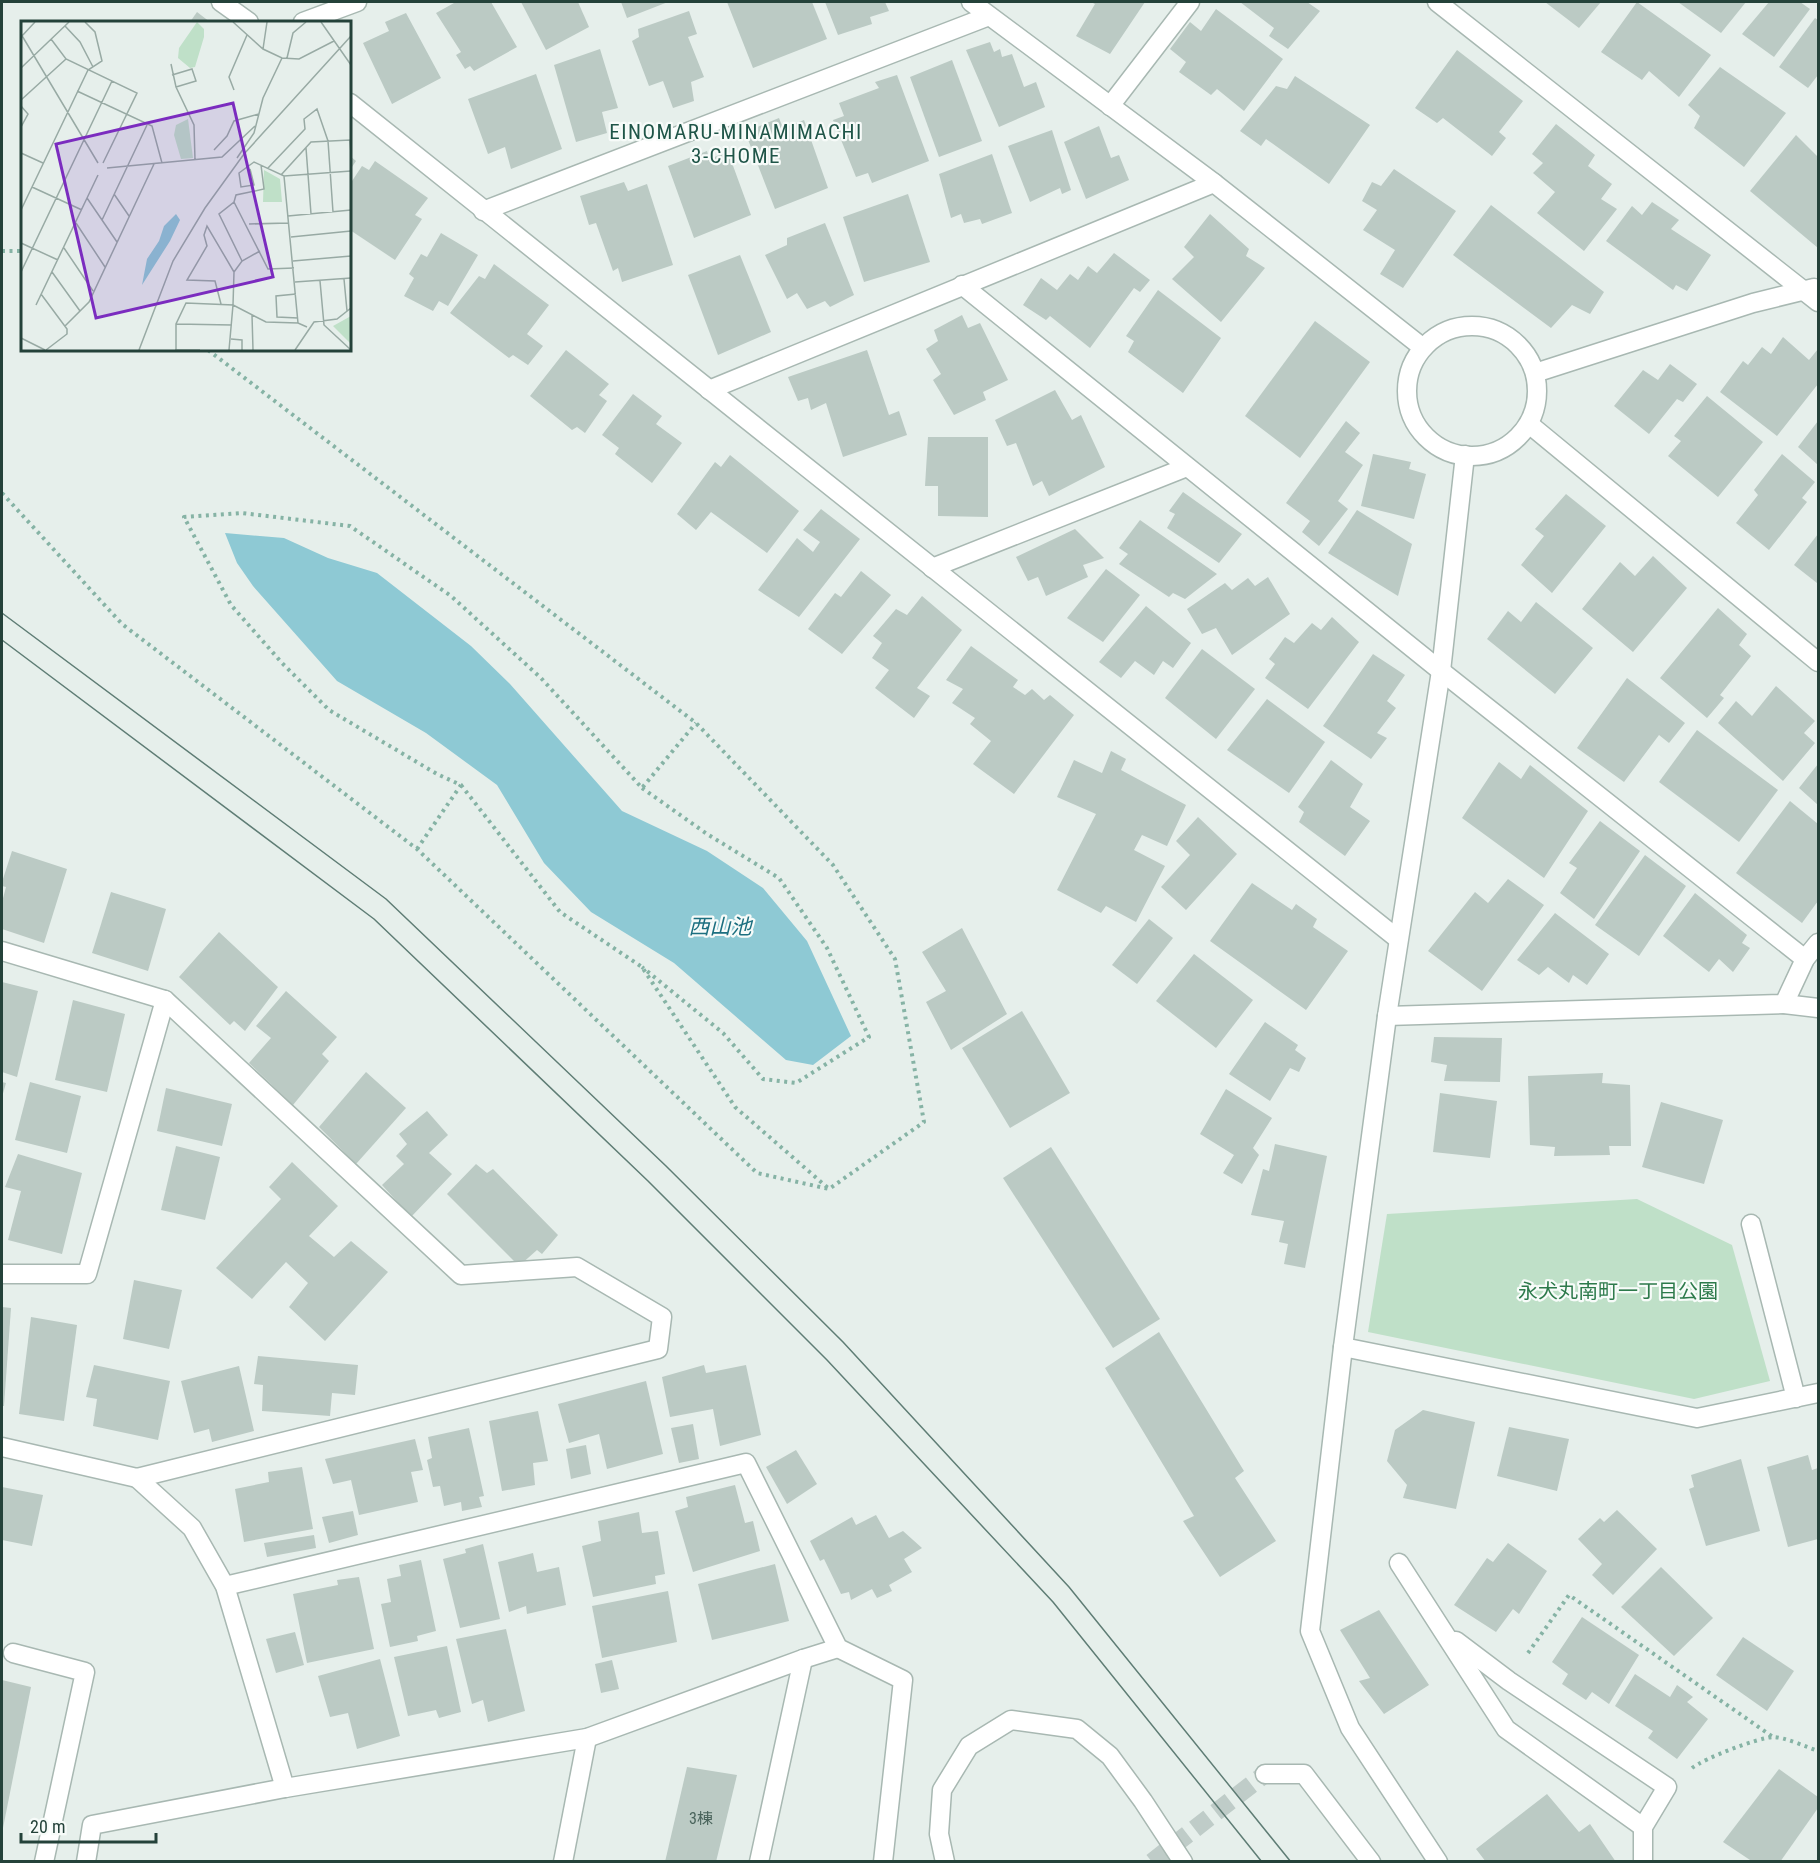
<svg xmlns="http://www.w3.org/2000/svg" width="1820" height="1863" font-family="'Roboto Condensed','Noto Sans JP',sans-serif">
<rect width="100%" height="100%" fill="#e6efeb"/>
<path fill="#bfe0c8" d="M1637,1199L1732,1245L1770,1381L1694,1399L1368,1332L1387,1214Z"/>
<path fill="#8ec9d4" d="M225,533L284,538L328,558L377,573L471,646L510,684L622,811L707,851L763,888L807,941L851,1036L813,1065L786,1060L674,963L591,912L544,863L497,785L426,733L337,681L253,586L237,563Z"/>
<g fill="#bbcac4">
<path d="M453,2H491L517,47L474,71L470,66L465,69L456,55L461,52L436,13L454,3Z"/>
<path d="M521,2H578L589,27L546,50Z"/>
<path d="M621,2H668L627,18Z"/>
<path d="M727,2H812L827,39L753,68Z"/>
<path d="M825,2H885L889,11L870,17L872,24L838,35Z"/>
<path d="M1091,2H1145L1110,54L1076,36L1095,4Z"/>
<path d="M1240,2H1307L1320,11L1288,49L1269,36L1274,28Z"/>
<path d="M1545,2H1601L1579,28Z"/>
<path d="M1637,2L1711,55L1679,97L1649,71L1642,80L1601,52Z"/>
<path d="M1678,2H1746L1721,33Z"/>
<path d="M1769,2H1800L1810,9L1774,57L1742,34Z"/>
<path d="M1216,9L1283,59L1244,111L1217,89L1211,95L1179,72L1186,62L1170,49L1190,22L1201,31Z"/>
<path d="M689,11L697,34L688,37L704,77L691,82L694,101L673,108L663,81L649,86L632,41L639,37L638,29Z"/>
<path d="M197,12L210,22H190Z"/>
<path d="M406,13L441,78L392,104L363,43L389,31L385,22Z"/>
<path d="M1815,18L1818,20V75L1808,88L1779,67Z"/>
<path d="M990,42L994,52L1000,49L1002,57L1012,54L1024,87L1036,82L1045,107L999,127L966,50Z"/>
<path d="M600,49L618,108L602,112L607,133L576,142L554,65Z"/>
<path d="M1457,50L1523,101L1499,132L1506,138L1492,156L1443,118L1437,123L1415,108Z"/>
<path d="M952,60L982,141L939,157L910,77Z"/>
<path d="M1720,67L1786,113L1744,167L1694,128L1700,116L1688,105Z"/>
<path d="M536,74L562,149L511,169L505,147L488,154L468,99Z"/>
<path d="M897,75L929,161L872,183L868,173L856,177L833,120L844,116L839,103L879,88L875,82Z"/>
<path d="M1295,76L1370,125L1329,184L1266,139L1261,146L1240,131L1276,86L1287,89Z"/>
<path d="M779,118L783,128L804,120L828,188L775,209L745,132Z"/>
<path d="M1556,124L1595,155L1588,166L1612,184L1601,199L1617,209L1584,251L1537,213L1555,192L1533,173L1543,163L1532,154Z"/>
<path d="M1099,126L1111,158L1119,155L1129,180L1086,199L1064,142Z"/>
<path d="M1052,130L1071,190L1062,194L1060,188L1030,202L1008,146Z"/>
<path d="M1796,135L1818,157V248L1750,191Z"/>
<path d="M707,151L709,159L728,152L751,215L694,238L668,166Z"/>
<path d="M992,154L1012,213L982,224L980,219L964,223L961,214L951,218L939,174Z"/>
<path d="M350,156L356,161L350,170Z"/>
<path d="M375,161L428,198L415,215L422,219L395,260L350,230V184L362,166L369,170Z"/>
<path d="M1394,169L1456,211L1403,288L1380,274L1395,250L1363,230L1377,210L1362,201L1372,182L1381,186Z"/>
<path d="M624,182L628,191L647,184L673,265L622,282L618,268L613,271L596,223L589,225L580,196Z"/>
<path d="M908,194L930,262L864,282L843,217Z"/>
<path d="M1652,202L1679,220L1671,229L1711,255L1687,291L1676,285L1673,290L1606,241L1632,206L1642,215Z"/>
<path d="M1491,205L1604,292L1590,314L1572,305L1551,328L1453,255Z"/>
<path d="M1210,214L1249,249L1246,256L1265,268L1221,322L1172,279L1194,257L1184,247Z"/>
<path d="M825,223L854,295L830,307L825,301L807,309L797,293L787,299L765,255L787,245V238Z"/>
<path d="M441,233L478,255L448,306L439,301L433,311L404,296L414,278L409,274L421,254L427,257Z"/>
<path d="M1114,253L1150,280L1140,292L1134,288L1090,348L1050,316L1046,320L1023,305L1041,278L1057,290L1070,274L1078,280L1088,266L1097,273Z"/>
<path d="M740,255L771,332L718,355L688,275Z"/>
<path d="M494,264L549,305L527,334L543,346L528,365L513,355L509,358L450,313L479,276L485,279Z"/>
<path d="M1158,290L1221,338L1183,393L1128,352L1134,341L1126,336Z"/>
<path d="M962,315L968,328L980,323L1008,380L983,392L986,400L954,415L933,380L941,374L926,349L938,341L934,330Z"/>
<path d="M1315,321L1370,362L1300,458L1245,416Z"/>
<path d="M1783,337L1809,360L1818,349V384L1777,436L1720,392L1743,361L1748,365L1762,347L1771,354Z"/>
<path d="M566,350L609,384L599,395L607,401L585,433L577,427L572,430L530,396Z"/>
<path d="M867,350L889,415L899,411L907,435L843,457L826,403L811,410L808,398L798,401L788,377Z"/>
<path d="M1670,364L1697,384L1683,402L1677,399L1649,434L1614,406L1643,370L1658,380Z"/>
<path d="M1055,390L1072,420L1081,415L1105,467L1049,496L1042,481L1033,486L1016,443L1007,446L995,420Z"/>
<path d="M633,394L662,416L656,424L682,443L652,483L615,454L619,448L602,435Z"/>
<path d="M1707,396L1763,442L1718,497L1668,456L1681,441L1674,436Z"/>
<path d="M1346,421L1360,433L1345,452L1363,465L1338,501L1348,509L1319,546L1302,532L1310,521L1286,503Z"/>
<path d="M1818,421V465L1798,447Z"/>
<path d="M928,437H988V517L938,516V486H925Z"/>
<path d="M1373,454L1411,462L1409,469L1426,474L1414,519L1361,506Z"/>
<path d="M1782,454L1815,482L1802,498L1807,502L1769,550L1736,523L1758,495L1754,490Z"/>
<path d="M730,455L799,511L767,553L711,512L696,530L677,514L715,462L721,467Z"/>
<path d="M1183,492L1242,534L1219,563L1167,528L1175,514L1169,511Z"/>
<path d="M1566,494L1606,526L1552,593L1521,565L1544,536L1535,529Z"/>
<path d="M821,509L860,539L799,617L758,590L797,538L813,552L820,542L803,530Z"/>
<path d="M1357,510L1412,544L1398,596L1328,553Z"/>
<path d="M1140,520L1217,574L1185,599L1173,593L1169,597L1119,564L1128,554L1119,548Z"/>
<path d="M1075,529L1104,558L1083,565L1088,577L1046,596L1038,577L1028,581L1016,557Z"/>
<path d="M1818,534V581L1817,583L1794,565Z"/>
<path d="M1653,556L1687,588L1633,652L1582,609L1620,562L1635,576Z"/>
<path d="M1106,569L1140,595L1103,642L1067,618Z"/>
<path d="M861,571L891,595L842,654L808,629L835,593L841,597Z"/>
<path d="M1268,577L1290,614L1232,655L1216,628L1202,634L1187,609L1225,583L1232,590L1248,578L1255,586Z"/>
<path d="M922,596L962,630L917,688L930,696L914,718L875,688L889,670L872,658L882,643L873,636L896,609L907,615Z"/>
<path d="M1536,602L1593,648L1555,694L1487,639L1508,611L1521,622Z"/>
<path d="M1146,606L1191,643L1173,668L1163,661L1154,675L1135,661L1121,678L1099,662Z"/>
<path d="M1718,608L1747,634L1739,645L1751,656L1720,695L1724,698L1707,718L1660,678Z"/>
<path d="M1332,617L1359,642L1308,709L1265,678L1275,664L1269,659L1285,637L1294,643L1312,623L1321,630Z"/>
<path d="M971,646L1018,680L1013,687L1025,695L1032,689L1044,700L1050,695L1074,715L1014,794L973,764L991,741L970,724L975,718L952,703L963,689L946,680Z"/>
<path d="M1202,649L1255,689L1216,739L1165,698Z"/>
<path d="M1373,654L1405,675L1387,701L1396,708L1377,733L1387,738L1371,759L1323,726Z"/>
<path d="M1627,678L1685,723L1669,743L1659,735L1624,782L1577,748Z"/>
<path d="M1776,686L1815,721L1804,733L1815,743L1783,781L1718,723L1736,701L1752,716Z"/>
<path d="M1267,699L1325,742L1289,793L1227,750Z"/>
<path d="M1697,730L1778,790L1739,842L1659,782Z"/>
<path d="M1111,751L1126,759L1121,770L1186,805L1167,846L1142,835L1134,850L1165,866L1136,922L1106,906L1101,913L1057,890L1096,814L1057,797L1074,760L1102,773Z"/>
<path d="M1331,760L1363,784L1350,807L1370,821L1345,856L1299,822L1304,812L1298,807Z"/>
<path d="M1499,762L1521,779L1530,765L1588,811L1544,878L1462,818Z"/>
<path d="M1818,764V805L1799,788Z"/>
<path d="M1790,801L1818,824V901L1802,923L1736,873Z"/>
<path d="M1198,817L1237,854L1186,910L1161,887L1190,855L1176,841Z"/>
<path d="M1600,821L1640,851L1594,919L1560,893L1577,868L1569,863Z"/>
<path d="M12,851L67,869L44,943L2,929V902L6,887L2,886V882Z"/>
<path d="M1645,855L1686,886L1639,956L1595,925Z"/>
<path d="M1508,879L1544,905L1482,991L1428,951L1475,892L1488,903Z"/>
<path d="M1252,883L1292,910L1296,904L1317,919L1313,927L1348,951L1306,1010L1210,941Z"/>
<path d="M111,892L166,909L148,971L92,953Z"/>
<path d="M1695,893L1747,935L1742,943L1750,948L1733,972L1719,959L1709,972L1663,936Z"/>
<path d="M1555,913L1609,954L1587,985L1573,975L1569,983L1548,967L1539,975L1517,960Z"/>
<path d="M1149,919L1173,938L1137,984L1112,965Z"/>
<path d="M962,928L1007,1014L951,1050L926,1002L946,991L922,952Z"/>
<path d="M219,932L278,987L245,1031L234,1021L230,1025L179,977Z"/>
<path d="M1194,954L1253,1000L1216,1048L1156,1001Z"/>
<path d="M2,982L38,991L17,1077L2,1072Z"/>
<path d="M286,991L337,1037L322,1054L329,1061L293,1105L249,1063L271,1038L256,1026Z"/>
<path d="M73,1000L125,1014L107,1092L55,1080Z"/>
<path d="M1022,1011L1070,1093L1010,1128L962,1048Z"/>
<path d="M1265,1022L1298,1045L1295,1050L1306,1058L1299,1072L1290,1068L1270,1101L1229,1074Z"/>
<path d="M1434,1037L1502,1038L1500,1082L1444,1081L1447,1065L1431,1062Z"/>
<path d="M366,1072L406,1108L356,1164L319,1127Z"/>
<path d="M1603,1073L1602,1083L1630,1085L1631,1146H1609L1610,1155L1554,1156L1555,1147L1530,1145L1528,1076Z"/>
<path d="M2,1082L6,1083L2,1097Z"/>
<path d="M30,1082L81,1096L67,1153L15,1140Z"/>
<path d="M166,1088L232,1104L222,1146L157,1131Z"/>
<path d="M1226,1089L1272,1118L1253,1148L1259,1155L1242,1184L1223,1173L1234,1155L1200,1134Z"/>
<path d="M1440,1093L1497,1101L1490,1158L1433,1152Z"/>
<path d="M1661,1102L1723,1120L1704,1184L1642,1167Z"/>
<path d="M427,1111L448,1135L429,1153L452,1174L411,1217L382,1185L404,1164L396,1156L407,1144L399,1134Z"/>
<path d="M1275,1144L1327,1156L1305,1268L1284,1264L1288,1244L1279,1242L1284,1221L1251,1215L1263,1169L1269,1171Z"/>
<path d="M176,1146L220,1157L205,1220L161,1210Z"/>
<path d="M1051,1147L1160,1319L1113,1348L1003,1178Z"/>
<path d="M18,1154L82,1173L62,1254L8,1240L21,1191L5,1187Z"/>
<path d="M292,1162L338,1206L309,1236L334,1257L351,1241L388,1272L325,1341L289,1307L308,1283L286,1262L252,1299L216,1268L281,1199L269,1187Z"/>
<path d="M476,1164L487,1173L493,1169L558,1235L542,1254L537,1250L519,1266L447,1194Z"/>
<path d="M134,1280L182,1290L169,1349L123,1339Z"/>
<path d="M2,1307L11,1308L4,1406H2Z"/>
<path d="M31,1317L77,1325L64,1421L19,1414Z"/>
<path d="M1159,1332L1244,1471L1235,1478L1276,1541L1220,1577L1183,1521L1194,1516L1105,1368Z"/>
<path d="M258,1356L358,1365L355,1395L332,1393L330,1416L262,1411L263,1385L254,1384Z"/>
<path d="M94,1365L170,1381L158,1440L93,1426L97,1399L86,1397Z"/>
<path d="M704,1365L706,1373L746,1365L761,1435L720,1446L713,1409L670,1417L662,1377Z"/>
<path d="M239,1366L254,1431L212,1442L209,1429L194,1433L181,1381Z"/>
<path d="M646,1381L663,1454L607,1469L599,1434L569,1443L558,1404Z"/>
<path d="M1423,1410L1475,1422L1456,1509L1403,1498L1407,1485L1387,1461L1395,1430Z"/>
<path d="M538,1411L548,1461L533,1463L535,1485L502,1491L489,1421Z"/>
<path d="M693,1424L699,1459L679,1463L671,1428Z"/>
<path d="M1509,1427L1569,1439L1557,1491L1497,1476Z"/>
<path d="M469,1428L484,1496L479,1497L482,1507L462,1511L461,1502L444,1506L440,1486L433,1487L427,1460L432,1458L428,1437Z"/>
<path d="M415,1439L423,1470L411,1472L418,1502L359,1515L351,1480L333,1484L325,1459Z"/>
<path d="M586,1445L591,1474L571,1479L566,1449Z"/>
<path d="M796,1450L817,1484L787,1504L766,1467Z"/>
<path d="M1808,1455L1812,1470L1818,1468V1539L1788,1547L1767,1467Z"/>
<path d="M1741,1459L1760,1531L1706,1546L1689,1489L1694,1487L1691,1475Z"/>
<path d="M302,1467L313,1529L244,1542L235,1489L269,1482L268,1472Z"/>
<path d="M735,1485L745,1523L753,1521L760,1551L693,1572L675,1511L688,1507L686,1497Z"/>
<path d="M2,1487L43,1495L32,1546L2,1540Z"/>
<path d="M1617,1510L1657,1549L1613,1595L1592,1575L1602,1564L1578,1539L1600,1518L1604,1522Z"/>
<path d="M353,1511L358,1535L329,1543L322,1517Z"/>
<path d="M639,1512L642,1533L658,1531L665,1574L655,1576L656,1584L593,1597L582,1546L601,1541L598,1521Z"/>
<path d="M876,1515L889,1538L903,1531L922,1548L904,1559L912,1572L889,1585L892,1591L877,1598L872,1589L851,1600L849,1592L841,1594L824,1559L820,1561L810,1541L852,1517L856,1525Z"/>
<path d="M314,1535L316,1548L267,1557L264,1543Z"/>
<path d="M1508,1543L1547,1571L1519,1614L1513,1609L1496,1632L1454,1605L1487,1558L1493,1562Z"/>
<path d="M483,1544L500,1619L460,1628L443,1559L466,1553L465,1549Z"/>
<path d="M533,1553L537,1572L559,1567L566,1605L527,1614L526,1606L509,1612L498,1562Z"/>
<path d="M421,1560L436,1631L417,1636L418,1641L390,1647L381,1604L391,1602L387,1579L401,1576L399,1565Z"/>
<path d="M775,1564L789,1621L712,1640L698,1584Z"/>
<path d="M1661,1567L1713,1618L1674,1656L1621,1607Z"/>
<path d="M359,1577L374,1649L307,1663L293,1594L338,1585L337,1580Z"/>
<path d="M668,1591L677,1642L602,1658L592,1606Z"/>
<path d="M1379,1610L1429,1685L1384,1714L1359,1681L1370,1678L1340,1630Z"/>
<path d="M1582,1617L1639,1655L1609,1704L1592,1692L1586,1700L1562,1684L1568,1674L1552,1662Z"/>
<path d="M506,1629L525,1711L488,1722L483,1700L472,1704L456,1639Z"/>
<path d="M295,1632L304,1665L276,1673L266,1639Z"/>
<path d="M1743,1637L1794,1671L1767,1711L1716,1675Z"/>
<path d="M447,1646L461,1712L439,1718L436,1710L408,1716L394,1657Z"/>
<path d="M380,1659L400,1736L357,1749L348,1713L330,1717L318,1676Z"/>
<path d="M612,1660L619,1689L601,1693L595,1664Z"/>
<path d="M1635,1674L1670,1697L1677,1685L1693,1697L1687,1702L1708,1719L1677,1759L1648,1738L1653,1731L1615,1706Z"/>
<path d="M2,1680L31,1687L3,1828L2,1827Z"/>
<path d="M687,1767L737,1775L716,1862H665Z"/>
<path d="M1779,1769L1818,1797V1808L1780,1862H1753L1723,1842Z"/>
<path d="M1547,1794L1579,1832L1590,1824L1616,1862H1486L1476,1849Z"/>
</g>
<g fill="none" stroke-linecap="round" stroke-linejoin="round">
<path stroke="#bfccc8" stroke-width="18" stroke-dasharray="18 9" stroke-linecap="butt" d="M1152,1862L1265,1774"/>
<g stroke="#a8b8b2" stroke-width="21">
<g id="minor">
<path d="M221,2L249,22"/>
<path d="M971,2L1214,183L1422,347"/>
<path d="M1437,2L1818,302"/>
<path d="M303,22L357,2"/>
<path d="M350,103L1398,939"/>
<path d="M1110,106L1190,2"/>
<path d="M483,211L989,16"/>
<path d="M962,285L1441,671L1805,959"/>
<circle cx="1472" cy="391" r="65"/>
<path d="M1535,373L1753,303L1814,288"/>
<path d="M709,390L1214,183"/>
<path d="M1529,424L1818,662"/>
<path d="M932,568L1187,467"/>
<path d="M2,951L165,1000L461,1275L577,1267L662,1317L658,1349L137,1478L2,1447"/>
<path d="M1784,1004L1818,1008"/>
<path d="M1387,1016L1784,1004L1805,959L1818,943"/>
<path d="M1751,1224L1796,1398"/>
<path d="M2,1274H87L165,1000"/>
<path d="M1343,1347L1697,1418L1818,1393"/>
<path d="M137,1478L192,1528L225,1586L285,1788"/>
<path d="M1399,1563L1506,1729L1643,1827"/>
<path d="M225,1586L746,1463L838,1648L903,1680L883,1862"/>
<path d="M1456,1641L1509,1681L1667,1787L1643,1827V1862"/>
<path d="M13,1653L85,1672L44,1862"/>
<path d="M1265,1774H1304L1371,1862"/>
<path d="M86,1862L92,1825L285,1788L587,1738L803,1659L838,1648"/>
<path d="M563,1862L587,1738"/>
<path d="M759,1862L803,1659"/>
<path d="M945,1862L939,1834L942,1790L969,1746L1011,1720L1077,1729L1110,1756L1143,1801L1183,1862"/>
<path d="M1438,1862L1350,1728L1310,1631L1343,1347L1387,1016L1441,671L1465,455"/>
</g>
</g>
<g stroke="#86b3a5" stroke-width="4" stroke-dasharray="3 4.5" stroke-linecap="butt">
<path d="M2,251H22"/>
<path d="M2,493L122,624L417,849L757,1173L829,1189L924,1122L895,959L833,865L696,723L208,350"/>
<path d="M461,785L560,912L642,967L735,1107L828,1188"/>
<path d="M642,788L707,834L779,878L827,948L869,1037L796,1083L763,1079L723,1033L642,967"/>
<path d="M417,849L461,785L437,774L329,710L282,663L231,605L184,517L242,513L350,526L451,596L541,678L642,788L696,723"/>
<path d="M1528,1653L1569,1595L1773,1737"/>
<path d="M1692,1768C1705,1758 1757,1738 1773,1737C1784,1737 1807,1747 1818,1751"/>
</g>
<use href="#minor" stroke="#fff" stroke-width="18"/>
<g stroke="#5f7d75" stroke-width="1.5">
<path d="M2,613L386,899L666,1166L843,1342L1069,1587L1291,1862"/>
<path d="M2,640L374,919L648,1181L827,1360L1053,1602L1262,1862"/>
</g>
</g>
<g text-anchor="middle" stroke-width="4.5" stroke-linejoin="round" paint-order="stroke">
<g font-size="16" fill="#4a645c">
<text x="701" y="1824">3棟</text>
</g>
<g font-size="20" fill="#2d7a4b" stroke="#f7fbf9">
<text x="1618" y="1298">永犬丸南町一丁目公園</text>
</g>
<g font-size="21" letter-spacing="1.5" fill="#1f5548" stroke="#f7fbf9">
<text x="736" y="139">EINOMARU-MINAMIMACHI<tspan x="736" dy="24">3-CHOME</tspan></text>
</g>
<g font-size="21" font-style="italic" fill="#1c6f80" stroke="#f7fbf9">
<text x="720" y="934">西山池</text>
</g>
</g>
<g transform="translate(21 21)">
<rect width="330" height="330" fill="#e6efeb"/>
<path d="M176,1L183,8V16L174,46L169,47L157,37L158,27ZM167,98L172,137L160,138L153,114L155,104ZM243,149L259,158L261,181H242ZM330,295V323L312,305Z" fill="#bfe0c8"/>
<path d="M155,193L159,199L149,220L121,264L126,238L138,220L143,205Z" fill="#8ec9d4"/>
<path fill="none" stroke="#98aaa4" stroke-width="1.5" d="M212,1L242,28L261,37L278,38L313,20M300,1L330,44M44,5L59,21L72,46M0,13L77,142M0,16L14,1M30,18L45,38L116,72L82,142M242,28L246,1M266,37L272,12L285,1M150,43L155,66L173,104L174,139M0,47L48,1M151,54L171,48L175,60L155,66M213,69L208,56L226,14M56,70L131,105L141,142M0,79L45,38M0,85L7,93L0,106M285,127L290,193M193,129L206,115L213,100L238,93M0,132L22,142M216,137L233,112L242,77L261,37M86,147L201,136L234,105M247,147L284,108L283,98L296,88L307,120L312,191M229,148L233,164L220,166L218,152L233,141L263,155L330,150M260,154L290,121L329,119L330,133M263,155L277,302M11,166L61,189M93,173L108,195M66,177L96,221M213,181L247,248L273,247M0,189L67,49L81,40L74,11L64,1M267,195L330,189M81,199L126,104M55,202L84,246M228,203L268,202M270,216L330,210M0,222L37,239M43,227L72,270M221,240L198,193L213,181L215,174L243,168L240,144M272,240L330,235M0,251L91,60M31,251L59,290M213,251L221,240L239,230M323,258L326,290M299,260L303,304L330,329M274,261L330,257M20,273L46,308V313L25,329M275,273L255,275L256,296L277,297M200,283L194,260L166,259L186,225L183,214L186,205L213,251L212,284L245,301L277,302L286,306M15,284L77,154M231,294L232,329M155,303L211,304M44,305L68,281L133,143M0,317L24,329M210,318L221,319V329M118,329L152,240L184,187L223,133L330,15M154,329H179M155,329V303L165,282L212,284L208,329M274,329L293,301L316,298L330,287"/>
<path fill="#7b2cbf" fill-opacity="0.15" stroke="#7b2cbf" stroke-width="3" d="M212,82L252,256L75,297L35,123Z"/>
<rect width="330" height="330" fill="none" stroke="#24423a" stroke-width="3"/>
</g>
<rect width="1820" height="1863" fill="none" stroke="#24423a" stroke-width="6"/>
<path d="M21 1833v9h135v-9" fill="none" stroke="#24423a" stroke-width="3"/>
<text x="30" y="1833" font-size="18" fill="#24423a" stroke="#f7fbf9" stroke-width="4.5" paint-order="stroke">20 m</text>
</svg>
